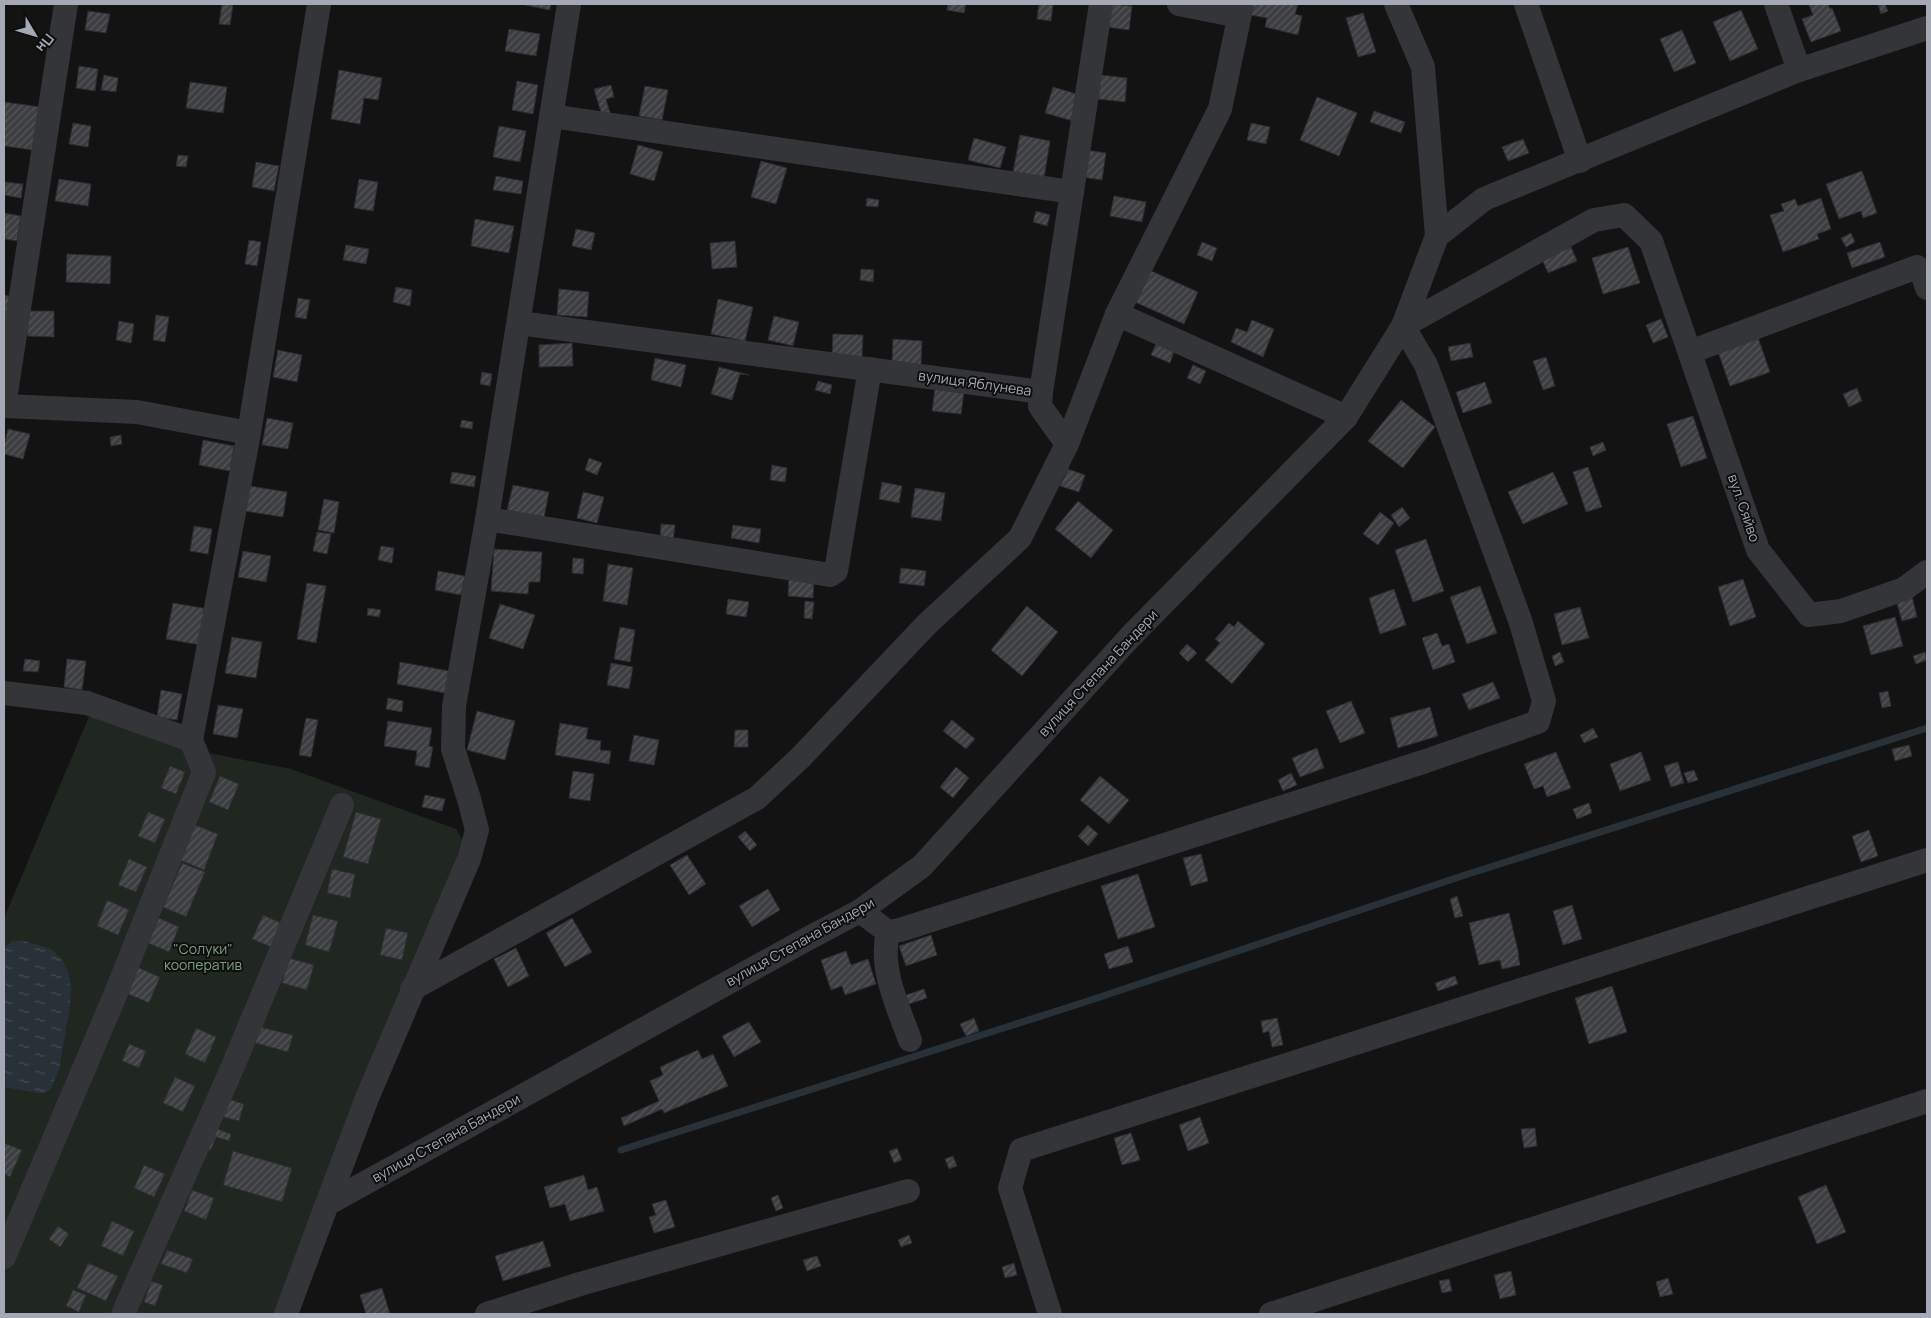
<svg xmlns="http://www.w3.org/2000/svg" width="1931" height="1318" font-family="Manrope,sans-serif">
<defs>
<pattern id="water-ripples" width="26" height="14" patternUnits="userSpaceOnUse" patternTransform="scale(1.25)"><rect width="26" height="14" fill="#293138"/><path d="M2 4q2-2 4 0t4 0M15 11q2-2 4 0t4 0" fill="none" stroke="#454c53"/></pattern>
<pattern id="building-hatch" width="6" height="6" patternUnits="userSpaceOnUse" patternTransform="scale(1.25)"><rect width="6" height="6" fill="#3d3e41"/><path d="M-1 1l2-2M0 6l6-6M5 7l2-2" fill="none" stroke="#56575a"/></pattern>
</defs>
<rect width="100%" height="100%" fill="#131314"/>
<path fill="#1f2720" d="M90,714L183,748L291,769L456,829L462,839L455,864L278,1314H4V918Z"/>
<path fill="url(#water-ripples)" d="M12,941H23L45,947L54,951L63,961L69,974L71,989L70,1006L59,1070L51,1089L45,1093H38L4,1087V948Z"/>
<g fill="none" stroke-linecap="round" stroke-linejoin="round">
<path stroke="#293138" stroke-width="7" d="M621,1150L1085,1002L1462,876L1927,728"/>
</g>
<g fill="url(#building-hatch)" stroke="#2d2d30">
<path d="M222,4H233L230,25L219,24Z"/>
<path d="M525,4H551L550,10L525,5Z"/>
<path d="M948,4H966L964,13L947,10Z"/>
<path d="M1039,4L1053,5L1051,21L1037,19Z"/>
<path d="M1110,4L1132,6L1129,30L1107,27Z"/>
<path d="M1253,4H1298L1295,14L1302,16L1298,35L1265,27L1267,18L1250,15Z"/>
<path d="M1813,4H1828L1830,9L1832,8L1841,31L1811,42L1802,19L1813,15L1809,5Z"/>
<path d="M1878,4H1885L1888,11L1881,14Z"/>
<path d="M1741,10L1758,49L1730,61L1713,22Z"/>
<path d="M88,11L110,14L106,33L85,30Z"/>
<path d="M1363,13L1376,52L1358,57L1346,18Z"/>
<path d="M509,29L540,34L536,56L505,51Z"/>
<path d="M1682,30L1696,63L1674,72L1660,39Z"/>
<path d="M79,66L98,69L95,91L76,88Z"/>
<path d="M339,70L382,78L378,100L364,98L360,124L331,119Z"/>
<path d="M104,75L118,78L116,92L101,90Z"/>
<path d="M1101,75L1127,78L1125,102L1098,99Z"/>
<path d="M517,81L538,85L533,114L512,110Z"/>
<path d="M190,82L227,87L223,113L186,108Z"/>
<path d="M611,85L614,97L606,99L610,113L602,116L594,89Z"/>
<path d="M645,86L668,90L662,120L639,116Z"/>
<path d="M1053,87L1080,95L1073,121L1045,113Z"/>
<path d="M1317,97L1357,113L1339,156L1300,140Z"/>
<path d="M4,102L41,107L40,151L4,146Z"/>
<path d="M1374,111L1405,122L1401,133L1370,122Z"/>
<path d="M73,123L91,126L88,147L69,144Z"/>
<path d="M1251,123L1270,127L1266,144L1247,140Z"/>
<path d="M499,126L526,131L520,162L493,157Z"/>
<path d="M1020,135L1050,141L1044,178L1013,172Z"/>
<path d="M974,138L1006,147L1000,168L968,160Z"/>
<path d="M1523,139L1529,153L1508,161L1502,147Z"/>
<path d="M638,145L663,152L654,181L630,174Z"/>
<path d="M1086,150L1106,153L1102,180L1082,177Z"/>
<path d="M178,155L188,156L186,167L176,166Z"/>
<path d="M761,161L787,168L776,204L751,197Z"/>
<path d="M256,162L279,166L274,191L252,187Z"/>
<path d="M1862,171L1877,213L1863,218L1861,211L1839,219L1826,184Z"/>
<path d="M496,176L523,181L521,194L493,190Z"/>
<path d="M59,179L91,184L88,206L55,201Z"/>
<path d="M359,179L378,182L373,211L354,208Z"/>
<path d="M5,182L23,184L21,198L4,195Z"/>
<path d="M1114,196L1146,202L1142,222L1110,216Z"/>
<path d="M867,198L879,200L878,207L866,206Z"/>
<path d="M1821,198L1831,229L1817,234L1819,239L1783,252L1770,215L1784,211L1781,204L1795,199L1798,206Z"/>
<path d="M1036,211L1050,215L1047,226L1033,222Z"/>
<path d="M4,213L21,216L17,241L4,239Z"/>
<path d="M475,219L514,226L509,253L471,246Z"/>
<path d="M576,229L595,233L591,250L572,246Z"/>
<path d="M1851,233L1855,242L1846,247L1841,238Z"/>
<path d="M249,240L261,242L257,266L245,264Z"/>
<path d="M735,241L737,267L712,269L710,243Z"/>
<path d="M1202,242L1217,248L1212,261L1197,255Z"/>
<path d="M1880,242L1885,257L1852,268L1847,253Z"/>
<path d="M346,245L369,249L366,264L343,260Z"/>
<path d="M1571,247L1577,261L1548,273L1542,259Z"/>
<path d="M1628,247L1640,283L1603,294L1592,258Z"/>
<path d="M67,254L111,256L110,284L66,282Z"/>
<path d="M861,269L874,270L873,282L860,280Z"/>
<path d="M1149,270L1198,292L1184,324L1135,302Z"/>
<path d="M396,287L412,290L410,306L393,302Z"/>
<path d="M559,289L589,292L587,317L557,315Z"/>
<path d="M4,295L9,296L6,320L4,319Z"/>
<path d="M298,298L310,300L306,319L295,317Z"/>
<path d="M718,299L753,307L745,341L711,334Z"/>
<path d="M28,311H54V337L27,336Z"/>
<path d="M156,315L169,317L165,342L153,340Z"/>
<path d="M774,316L799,322L793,346L768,340Z"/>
<path d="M1661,319L1668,337L1653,343L1646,325Z"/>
<path d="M1252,320L1274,329L1263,357L1231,342L1236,328L1247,332Z"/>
<path d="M119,321L134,324L131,343L116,340Z"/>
<path d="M1756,332L1770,372L1730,386L1716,346Z"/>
<path d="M833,334L863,335L862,357L832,356Z"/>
<path d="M893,339L922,341L921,365L892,363Z"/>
<path d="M1157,342L1175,349L1170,363L1151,355Z"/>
<path d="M572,343L573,366L539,367V345Z"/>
<path d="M1470,343L1473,357L1451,361L1448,347Z"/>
<path d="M278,350L302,355L297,382L273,377Z"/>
<path d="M1546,357L1555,386L1543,390L1533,361Z"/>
<path d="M655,358L686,365L681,387L651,380Z"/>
<path d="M1193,365L1206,371L1200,384L1187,378Z"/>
<path d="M719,367L749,375L740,374L732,400L711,394Z"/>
<path d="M482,372L492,374L490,386L480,384Z"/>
<path d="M818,381L832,385L830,394L815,390Z"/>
<path d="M1485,382L1492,403L1463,413L1456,392Z"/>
<path d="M1857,388L1862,401L1849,407L1843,394Z"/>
<path d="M935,389L964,392L961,414L932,411Z"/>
<path d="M1401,400L1435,427L1403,468L1368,441Z"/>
<path d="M1693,416L1707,458L1681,467L1667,424Z"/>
<path d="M267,418L293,423L288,449L262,445Z"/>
<path d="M462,420L473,422L472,429L460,427Z"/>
<path d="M8,429L30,434L23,459L4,454V446Z"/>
<path d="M121,435L122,444L111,446L110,437Z"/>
<path d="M203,440L234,446L230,471L199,465Z"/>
<path d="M1603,442L1606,450L1593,456L1590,447Z"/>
<path d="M589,458L602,463L597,475L585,470Z"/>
<path d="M772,465L787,468L785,482L770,480Z"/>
<path d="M1588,467L1602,507L1586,512L1573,472Z"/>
<path d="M1068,469L1085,475L1079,492L1060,486Z"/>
<path d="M452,472L476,476L474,487L450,483Z"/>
<path d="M1553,472L1568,504L1523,524L1508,492Z"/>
<path d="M882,482L902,486L899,503L879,499Z"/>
<path d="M513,485L549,492L544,518L507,510Z"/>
<path d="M250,486L287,492L283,517L245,511Z"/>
<path d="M915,488L945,493L941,521L911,517Z"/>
<path d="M583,492L604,497L597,523L577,518Z"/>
<path d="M324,499L339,502L334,533L318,530Z"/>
<path d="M1078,501L1113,530L1091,558L1055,529Z"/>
<path d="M1402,507L1410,518L1399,527L1391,515Z"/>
<path d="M1380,512L1394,523L1378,545L1363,534Z"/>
<path d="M661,524L675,525L673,541L660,540Z"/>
<path d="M733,525L761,529L759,543L731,538Z"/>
<path d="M194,526L212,529L208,554L190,551Z"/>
<path d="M317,532L331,534L327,554L313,551Z"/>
<path d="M1426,539L1444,591L1413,602L1395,550Z"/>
<path d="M381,546L394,548L392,563L378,560Z"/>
<path d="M494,549L542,552L540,582H529L528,594L491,591Z"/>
<path d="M243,551L271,556L266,582L238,577Z"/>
<path d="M573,558L584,559L583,574L572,573Z"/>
<path d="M608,564L633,568L627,605L603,601Z"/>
<path d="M901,568L926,571L924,586L899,583Z"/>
<path d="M438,571L465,576L461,595L435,590Z"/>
<path d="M789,577L814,579L813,598L788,596Z"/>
<path d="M1743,579L1756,617L1730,626L1718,587Z"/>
<path d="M307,583L326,586L316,643L297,639Z"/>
<path d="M1480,586L1497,633L1467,644L1450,597Z"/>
<path d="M1394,589L1406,625L1380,634L1369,598Z"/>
<path d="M1911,592L1917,617L1902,621L1895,596Z"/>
<path d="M728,599L749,602L746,617L726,614Z"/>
<path d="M805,601L814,602L812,619L804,618Z"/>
<path d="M173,603L208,609L201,645L166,639Z"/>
<path d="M500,604L535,615L523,649L489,638Z"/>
<path d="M1027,606L1058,632L1022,676L991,650Z"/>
<path d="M1580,607L1589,638L1562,645L1554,614Z"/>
<path d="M368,608L381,610L379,617L367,615Z"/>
<path d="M1895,617L1903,646L1871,655L1863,626Z"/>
<path d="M1238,621L1265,644L1232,684L1205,660L1220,643L1215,639L1229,623L1234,627Z"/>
<path d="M620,627L635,630L630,662L614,659Z"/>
<path d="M1437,633L1442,646L1449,644L1455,662L1433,670L1422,638Z"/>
<path d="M232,637L262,642L256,678L225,673Z"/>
<path d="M1187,644L1197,653L1188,662L1179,653Z"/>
<path d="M1560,652L1564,662L1555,666L1552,656Z"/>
<path d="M1925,652L1927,660L1916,664L1913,656Z"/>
<path d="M25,659L40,661L38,672L23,671Z"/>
<path d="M67,659L86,661L82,690L64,687Z"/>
<path d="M400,662L449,671L445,693L397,684Z"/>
<path d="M611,663L633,667L629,689L607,685Z"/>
<path d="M1493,682L1500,698L1469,710L1462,694Z"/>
<path d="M161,690L182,694L177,720L157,717Z"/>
<path d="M1888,691L1891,706L1882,708L1879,693Z"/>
<path d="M388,698L403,701L402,712L386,709Z"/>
<path d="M1351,701L1365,733L1340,743L1326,711Z"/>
<path d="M218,705L243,709L237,738L213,734Z"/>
<path d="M1430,707L1438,736L1398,748L1390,718Z"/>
<path d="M477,711L515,721L505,760L467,750Z"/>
<path d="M306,718L318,720L311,757L299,755Z"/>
<path d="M952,720L975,739L966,749L943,731Z"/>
<path d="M388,721L432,728L429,746L433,747L429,768L415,765L417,751L384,746Z"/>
<path d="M560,723L588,728L586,739L601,741L600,750L611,751L609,764L555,755Z"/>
<path d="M1593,728L1598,737L1584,743L1580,735Z"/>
<path d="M735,730H748V747H734Z"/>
<path d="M634,735L659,740L654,765L629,761Z"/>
<path d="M1909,745L1912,756L1895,761L1892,749Z"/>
<path d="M1317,748L1324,768L1300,777L1292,758Z"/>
<path d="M1556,752L1571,788L1547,797L1543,786L1534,789L1524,764Z"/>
<path d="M1641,752L1651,780L1620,791L1610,764Z"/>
<path d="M1678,762L1684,783L1671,787L1664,766Z"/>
<path d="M170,766L185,772L176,794L161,788Z"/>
<path d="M956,767L969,778L953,798L940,787Z"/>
<path d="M1694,770L1698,780L1688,783L1684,773Z"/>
<path d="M573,771L594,774L590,801L569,798Z"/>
<path d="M1291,773L1297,785L1283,791L1278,780Z"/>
<path d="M220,776L239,784L228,810L209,802Z"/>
<path d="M1100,776L1129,800L1109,824L1080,800Z"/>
<path d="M425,795L445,799L442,811L422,807Z"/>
<path d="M1589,803L1592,813L1577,819L1573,809Z"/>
<path d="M148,812L165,819L155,843L138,836Z"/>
<path d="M356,812L381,819L368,864L343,857Z"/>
<path d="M195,825L218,834L204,870L180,860Z"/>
<path d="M1088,825L1098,834L1088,846L1078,836Z"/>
<path d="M1869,830L1878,856L1861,862L1852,836Z"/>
<path d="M745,831L757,845L750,851L738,837Z"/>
<path d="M1201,854L1208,881L1191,886L1183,858Z"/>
<path d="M687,855L706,884L689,895L670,865Z"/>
<path d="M129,859L147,867L136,892L118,885Z"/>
<path d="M182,863L205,872L186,917L163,907Z"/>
<path d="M332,869L355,874L350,898L327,893Z"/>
<path d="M1138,874L1155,927L1118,939L1101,886Z"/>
<path d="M768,889L780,910L752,927L739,906Z"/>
<path d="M1457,896L1463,916L1455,918L1450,899Z"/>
<path d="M107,900L129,910L118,935L97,926Z"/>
<path d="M1572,905L1582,939L1563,945L1553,911Z"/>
<path d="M1509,913L1519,955H1518L1520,965L1502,969L1500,960L1479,965L1469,923Z"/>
<path d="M263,915L281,923L271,947L252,939Z"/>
<path d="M313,915L338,921L329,952L305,945Z"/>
<path d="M159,918L179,927L169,952L148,943Z"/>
<path d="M572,918L592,952L565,967L546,933Z"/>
<path d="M386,928L408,933L402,960L380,955Z"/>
<path d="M931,935L937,955L906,966L899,946Z"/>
<path d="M1128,946L1133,962L1109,969L1104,954Z"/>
<path d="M516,948L529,976L508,987L494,959Z"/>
<path d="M846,951L851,965L868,959L876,984L845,995L842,986L831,990L821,960Z"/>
<path d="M289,958L314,965L307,990L282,983Z"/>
<path d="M137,967L160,977L149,1003L126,993Z"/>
<path d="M1455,976L1458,984L1438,991L1435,983Z"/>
<path d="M1612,986L1627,1032L1589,1044L1575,998Z"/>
<path d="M924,989L927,998L909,1004L906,995Z"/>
<path d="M974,1018L979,1031L966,1036L960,1024Z"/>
<path d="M1277,1018L1283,1045L1272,1047L1269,1031L1263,1033L1261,1021Z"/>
<path d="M749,1022L761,1042L734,1057L722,1036Z"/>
<path d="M256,1026L293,1035L288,1052L252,1042Z"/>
<path d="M196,1028L216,1037L205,1063L185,1054Z"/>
<path d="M129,1044L146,1051L139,1068L122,1061Z"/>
<path d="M698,1050L702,1059L713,1054L728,1086L664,1113L662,1109L624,1126L621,1118L659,1101L650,1081L663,1075L660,1067Z"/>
<path d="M175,1077L195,1086L183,1112L163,1103Z"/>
<path d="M225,1098L244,1104L239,1121L220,1116Z"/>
<path d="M1200,1117L1209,1143L1188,1151L1179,1125Z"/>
<path d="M209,1126L231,1134L229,1141L216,1137L211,1150L201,1147Z"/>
<path d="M1535,1128L1537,1146L1524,1148L1521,1129Z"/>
<path d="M1131,1133L1140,1160L1122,1165L1114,1138Z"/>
<path d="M4,1143L22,1150L10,1177L4,1174Z"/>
<path d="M897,1148L902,1160L894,1163L889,1151Z"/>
<path d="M233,1151L292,1168L282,1202L223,1185Z"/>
<path d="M953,1156L957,1166L949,1169L945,1159Z"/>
<path d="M144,1165L165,1174L154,1197L134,1188Z"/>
<path d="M584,1175L588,1190L597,1187L604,1211L570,1221L565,1204L550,1208L544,1187Z"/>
<path d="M1826,1185L1846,1232L1817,1244L1798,1197Z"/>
<path d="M192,1190L214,1198L206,1220L184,1211Z"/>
<path d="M778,1195L783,1208L776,1211L771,1198Z"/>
<path d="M666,1200L675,1227L654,1233L649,1217L656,1215L652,1204Z"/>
<path d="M112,1221L134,1231L123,1256L101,1246Z"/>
<path d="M58,1226L69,1234L60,1247L49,1239Z"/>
<path d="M909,1235L912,1243L901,1247L898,1240Z"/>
<path d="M543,1241L551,1266L503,1281L495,1256Z"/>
<path d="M167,1250L193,1259L187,1273L161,1264Z"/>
<path d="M817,1256L821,1266L807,1271L803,1260Z"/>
<path d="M88,1263L118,1276L106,1301L77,1288Z"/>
<path d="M1014,1263L1017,1275L1005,1278L1002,1267Z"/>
<path d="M1511,1271L1516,1295L1500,1299L1494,1275Z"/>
<path d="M1668,1278L1673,1294L1660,1297L1656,1282Z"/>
<path d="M1449,1279L1452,1291L1442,1293L1439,1281Z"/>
<path d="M151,1281L163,1285L155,1306L144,1302Z"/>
<path d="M382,1288L390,1314H366L360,1295Z"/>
<path d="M73,1290L86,1295L79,1312L66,1306Z"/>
</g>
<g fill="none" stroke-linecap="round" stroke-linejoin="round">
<g stroke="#343539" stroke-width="24">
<path d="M1179,4L1239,16"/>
<path d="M1396,4L1423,67L1437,236"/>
<path d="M1526,4L1580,161"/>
<path d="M1776,4L1799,70"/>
<path d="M551,116L1072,192"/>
<path d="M1117,314L1346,417"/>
<path d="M519,323L1041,392L1101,4"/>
<path d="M1403,326L1594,220L1624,215L1651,241L1758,550L1809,615L1841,611L1904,589L1927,572"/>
<path d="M1690,352L1917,267L1921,270L1927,288"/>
<path d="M1041,392L1040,406L1067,444"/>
<path d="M4,406L66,4"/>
<path d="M5,406L137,412L249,433"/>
<path d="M487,519L830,575L836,571L870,369"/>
<path d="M4,693L87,703L191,740L249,433L319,4"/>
<path d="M860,911L888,932L900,930L1426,761L1538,722L1544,701L1520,620L1426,365L1403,326"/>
<path d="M888,932C879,968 898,1007 910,1040"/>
<path d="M412,989L757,798L800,758L927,624L1020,538L1067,444L1117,314L1220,109L1242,4"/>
<path d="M327,1204L367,1098L469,859L477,830L469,799L453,749L454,706L487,519L569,4"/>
<path d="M4,1257L116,993L204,772L191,740"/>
<path d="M123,1314L230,1073L342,805"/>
<path d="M286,1314L327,1204L807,939L860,911L922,866L1130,637L1346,417L1403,326L1437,236L1484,199L1799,70L1927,28"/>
<path d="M487,1314L580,1284L908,1191"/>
<path d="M1050,1314L1010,1188L1021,1150L1927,860"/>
<path d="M1271,1314L1927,1101"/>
</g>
</g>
<g text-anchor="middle" stroke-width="4" stroke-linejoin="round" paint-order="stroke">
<g font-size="14" fill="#a4a9b5" stroke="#0e0e0f">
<text transform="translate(975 383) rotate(8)" y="5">вулиця Яблунева</text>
<text transform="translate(1744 508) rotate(71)" y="5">вул. Сяйво</text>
<text transform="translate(1098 673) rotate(-47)" y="5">вулиця Степана Бандери</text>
<text transform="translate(800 942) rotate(-29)" y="5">вулиця Степана Бандери</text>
<text transform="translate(446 1138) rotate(-29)" y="5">вулиця Степана Бандери</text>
</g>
<g font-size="14" fill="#7ba07d" stroke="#0e0e0f">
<text x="203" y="954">"Солуки"<tspan x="203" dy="16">кооператив</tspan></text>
</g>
</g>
<rect width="1931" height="1318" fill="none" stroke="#a4a9b5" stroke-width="10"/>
<g transform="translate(35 35) rotate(128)" stroke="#0e0e0f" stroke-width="4" paint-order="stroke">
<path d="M0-4L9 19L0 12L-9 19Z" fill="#a4a9b5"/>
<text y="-8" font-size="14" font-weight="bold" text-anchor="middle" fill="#a4a9b5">Пн</text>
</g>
</svg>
